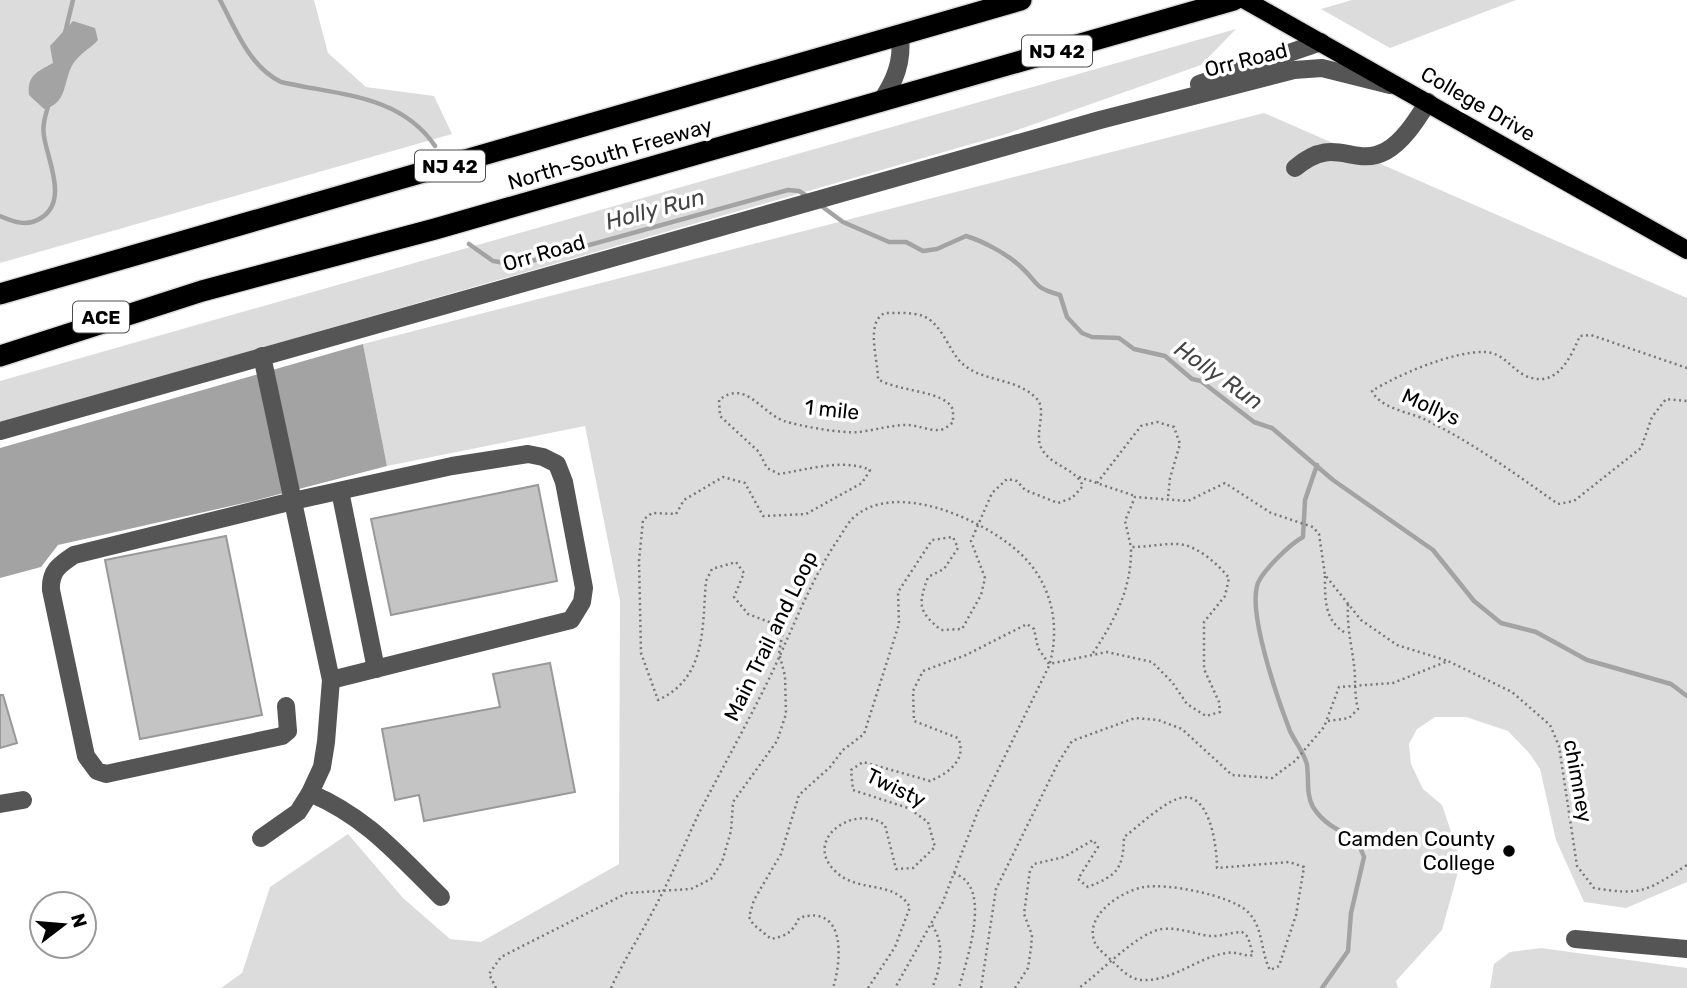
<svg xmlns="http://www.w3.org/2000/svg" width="1687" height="988" font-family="Rubik,sans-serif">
<rect width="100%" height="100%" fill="#fff"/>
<g fill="#dcdcdc">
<path d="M0,0H314L328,53L366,87L434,96L452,134L0,263Z"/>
<path d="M1352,0H1516L1390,48L1321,9Z"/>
<path d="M1236,29L1201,65L1003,135L0,423V381Z"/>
<path d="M1264,113L1687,298V882L1626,908L1584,902L1556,840L1540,769L1530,754L1508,731L1466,717H1435L1417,729L1409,744L1411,764L1423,789L1442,805L1461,861L1442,930L1396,981L1398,988H221L242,973L270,887L348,834L403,898L450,939L481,942L619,864L620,601L585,426L387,466L363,344Z"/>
<path d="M1541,948L1687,968V988H1490L1494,964L1510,952Z"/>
</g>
<g fill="#a3a3a3">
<path d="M73,21L95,28L98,40C91,48 79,54 73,64C63,80 68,104 44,109L29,95C27,75 37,72 53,63L50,46Z"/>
<path d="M363,344L387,466L253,501L58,545L41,567L0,578V448Z"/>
</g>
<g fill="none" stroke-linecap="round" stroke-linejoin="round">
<g stroke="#a3a3a3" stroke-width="4.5">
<path d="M220,0C236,30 249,66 281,82C337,95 400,94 435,146"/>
<path d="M64,37L73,0"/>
<path d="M820,205L843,222L889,242H906L923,251L937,249L966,236C983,241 1007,254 1020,266C1040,284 1032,287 1060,295L1067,317L1082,333L1092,337L1119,338L1134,349L1165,356L1192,379L1201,381L1254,422L1272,428L1333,480L1433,550L1474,601L1501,623L1536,632L1587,660L1671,684L1687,696"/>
<path d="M0,216C14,222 27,227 41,218C69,201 47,159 44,136C42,124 46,114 49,103"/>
<path d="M469,244L493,261L517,265L788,190L799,191L810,198"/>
<path d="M1317,465L1305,500L1303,537C1290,544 1260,573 1257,586C1249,617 1278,700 1290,731C1295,742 1305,754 1307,765C1309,779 1306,795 1313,807C1323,823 1339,832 1356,837L1364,857L1351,913L1348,951L1322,988"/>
</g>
</g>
<g fill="#c4c4c4" stroke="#999" stroke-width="2">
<path d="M538,485L557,581L391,615L371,519Z"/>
<path d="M226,536L262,715L140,739L105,560Z"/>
<path d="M550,663L575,792L424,821L419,795L395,800L382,729L500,707L493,674Z"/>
<path d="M0,695H3L17,743L0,748Z"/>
</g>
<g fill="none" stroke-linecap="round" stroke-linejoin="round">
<g stroke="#dbdbdb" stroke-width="21">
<path id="major" d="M1245,0L1687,250"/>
</g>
<g stroke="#dbdbdb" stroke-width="24">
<g id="highway">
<path d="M0,294L1021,0"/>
<path d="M0,356L202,291L435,229L1234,0"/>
</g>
</g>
<g stroke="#777" stroke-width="2.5" stroke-dasharray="2 3.5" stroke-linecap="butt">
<path d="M1687,368L1591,335L1580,336C1570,358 1557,389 1526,376C1511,369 1504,353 1485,352C1454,351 1399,374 1372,391C1380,408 1408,412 1424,419C1472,442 1514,473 1558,504L1574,501L1641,448L1652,417L1666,399L1687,401"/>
<path d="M1079,477L1135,496"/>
<path d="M1097,483L1141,426L1157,422L1174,427L1180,444L1170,478L1168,498"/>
<path d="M1325,576C1325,600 1324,621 1347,634"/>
<path d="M1093,653C1115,620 1132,588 1131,547"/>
<path d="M1328,721L1349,718L1358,709C1354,694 1356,680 1354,665C1351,641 1347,629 1348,604"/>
<path d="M954,873C958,875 964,878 967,882C986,905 966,962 959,988"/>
<path d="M932,925C945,944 941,968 932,988"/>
<path d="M496,988L489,974L501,957L627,893L691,889L711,879L722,862L731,831L733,802L777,741L786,714L785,676L779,653L783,631L777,625L748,614L734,597L744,573L736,562L712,569L706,581C702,627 707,678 658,700L641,653L639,561L643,520L652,513L676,514L684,500L723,477L745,483L763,516L806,514L862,483L870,470C843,458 806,470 779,474L767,468L759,452L720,416L719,400C746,379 760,412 784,421C799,426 844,434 859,432C876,430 891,425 907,425C918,425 929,431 939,430C944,430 950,425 953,422V410C946,390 897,392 878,379C878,359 865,322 885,313C896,313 912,312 923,316C944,325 950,355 964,365C984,382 1018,378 1037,399C1048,412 1032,436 1043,451C1054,467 1075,468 1083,486L1072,498L1058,503L1025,490L1017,481L1007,479L992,493L971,541L985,578L981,595L962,629L941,630C918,611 918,605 928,577L944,569L958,548L953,537L932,540L898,592L899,624L864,734L843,750L830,767L799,795L781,854L754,900L749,917L753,924L771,939C786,936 792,933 799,918C846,903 842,960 833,988"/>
<path d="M611,988C624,960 640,936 654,909C671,878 684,845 699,813C721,771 744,729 765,687C789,639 806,589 835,544C841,536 846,525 853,518C894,480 978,518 1014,548C1050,577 1062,623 1049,666L978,811L942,904L895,988"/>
<path d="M868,988L895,947L910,907C893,879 858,894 835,871C802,839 855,803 885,825L896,869L913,868L935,847L928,822L908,808L853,790L851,770L863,762L930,781C947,774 968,760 958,738L914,721L913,691L923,671L966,655L1027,624L1034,629L1038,648L1049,664L1107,652L1152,662L1172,682L1187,704L1206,716L1220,712L1219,702L1204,669V622L1225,596L1229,578C1218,564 1195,543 1175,544C1160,544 1146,547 1131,547L1125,521L1135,497L1188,501L1225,483L1271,513L1313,527L1319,534L1325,575L1361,620L1397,645L1448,661"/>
<path d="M981,988L996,889L1058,763L1072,741L1135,718L1158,720L1182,729L1232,775L1272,778L1295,761L1324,727L1339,687L1393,683L1448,661L1512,692L1550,725L1559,746L1577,866L1594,888C1642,896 1647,891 1687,865"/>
<path d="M1015,988L1028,968L1031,948L1032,935L1024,914L1030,870L1034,864L1064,857L1093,840L1098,847L1078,879L1088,887C1117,875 1123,870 1124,837C1139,826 1159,806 1177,799C1210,786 1217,848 1217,868L1289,862L1304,867L1296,915L1279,966L1270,970C1260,951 1264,927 1247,911C1229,895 1167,883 1144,887C1121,891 1081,917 1096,945C1099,950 1106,955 1111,960C1120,968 1129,979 1141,980C1173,982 1197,957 1227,953C1237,951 1244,957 1253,955L1248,937L1242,932C1232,932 1219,937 1210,936C1193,934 1180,927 1162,929C1138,932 1100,973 1079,988"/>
</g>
<g stroke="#555" stroke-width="18">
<path d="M1199,84L1321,42"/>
<path d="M880,103C895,81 903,62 900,35"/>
<path d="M1295,168C1336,133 1352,169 1386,151C1404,141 1417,119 1428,102"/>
<path d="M0,431L1100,120L1294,70L1322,68L1390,85"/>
<path d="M340,491L376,669"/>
<path d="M286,706L288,731L282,736L106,774L97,771L86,756L51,590C50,571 59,565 74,555L293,501L452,466L528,454L543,457L557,464L564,482L584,588L582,602L571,620L331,680"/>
<path d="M310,793C368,818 397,854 441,897"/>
<path d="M0,804L23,800"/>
<path d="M261,838L298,812L310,793L322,767L326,742L331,680L262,356"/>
<path d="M1575,939L1687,949"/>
</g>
<use href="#major" stroke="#000" stroke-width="18"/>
<use href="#highway" stroke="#000" stroke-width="21"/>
</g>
<circle fill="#000" stroke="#fff" stroke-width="2.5" cx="1509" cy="851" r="7"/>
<g text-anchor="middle" stroke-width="7" stroke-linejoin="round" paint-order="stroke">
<g fill="#fff" stroke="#4c4c4c" stroke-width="2">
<rect x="1022" y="35.5" width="70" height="31" rx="5"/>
<rect x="415" y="150.5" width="70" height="31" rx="5"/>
<rect x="73" y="301.5" width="56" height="31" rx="5"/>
</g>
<g font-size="19" font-weight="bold" fill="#000">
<text x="1057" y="58">NJ 42</text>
<text x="450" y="173">NJ 42</text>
<text x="101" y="324">ACE</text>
</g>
<g font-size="21" fill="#000" stroke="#fff">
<text transform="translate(1246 60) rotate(-14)" y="7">Orr Road</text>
<text transform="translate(1478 104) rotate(30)" y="7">College Drive</text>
<text transform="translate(610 154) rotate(-16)" y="7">North-South Freeway</text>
<text transform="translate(544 253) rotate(-16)" y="7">Orr Road</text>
<text transform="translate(1431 407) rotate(24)" y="7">Mollys</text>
<text transform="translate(832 410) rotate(6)" y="7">1 mile</text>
<text transform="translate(771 636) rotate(-64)" y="7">Main Trail and Loop</text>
<text transform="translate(1578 781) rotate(80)" y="7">chimney</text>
<text transform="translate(896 788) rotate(26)" y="7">Twisty</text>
</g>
<g font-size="21" fill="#000" stroke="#fff" text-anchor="end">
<text x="1495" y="846">Camden County<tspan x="1495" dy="24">College</tspan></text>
</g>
<g font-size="23" font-style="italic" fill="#444" stroke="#fff">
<text transform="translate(655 209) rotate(-15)" y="8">Holly Run</text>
<text transform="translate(1219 375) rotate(35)" y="8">Holly Run</text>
</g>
</g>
<g transform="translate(63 925) rotate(74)"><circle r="33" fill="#ffffff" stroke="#999999" stroke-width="2"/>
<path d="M0-5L12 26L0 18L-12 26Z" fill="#000000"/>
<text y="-10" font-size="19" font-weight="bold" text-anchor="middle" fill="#000000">N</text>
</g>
</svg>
